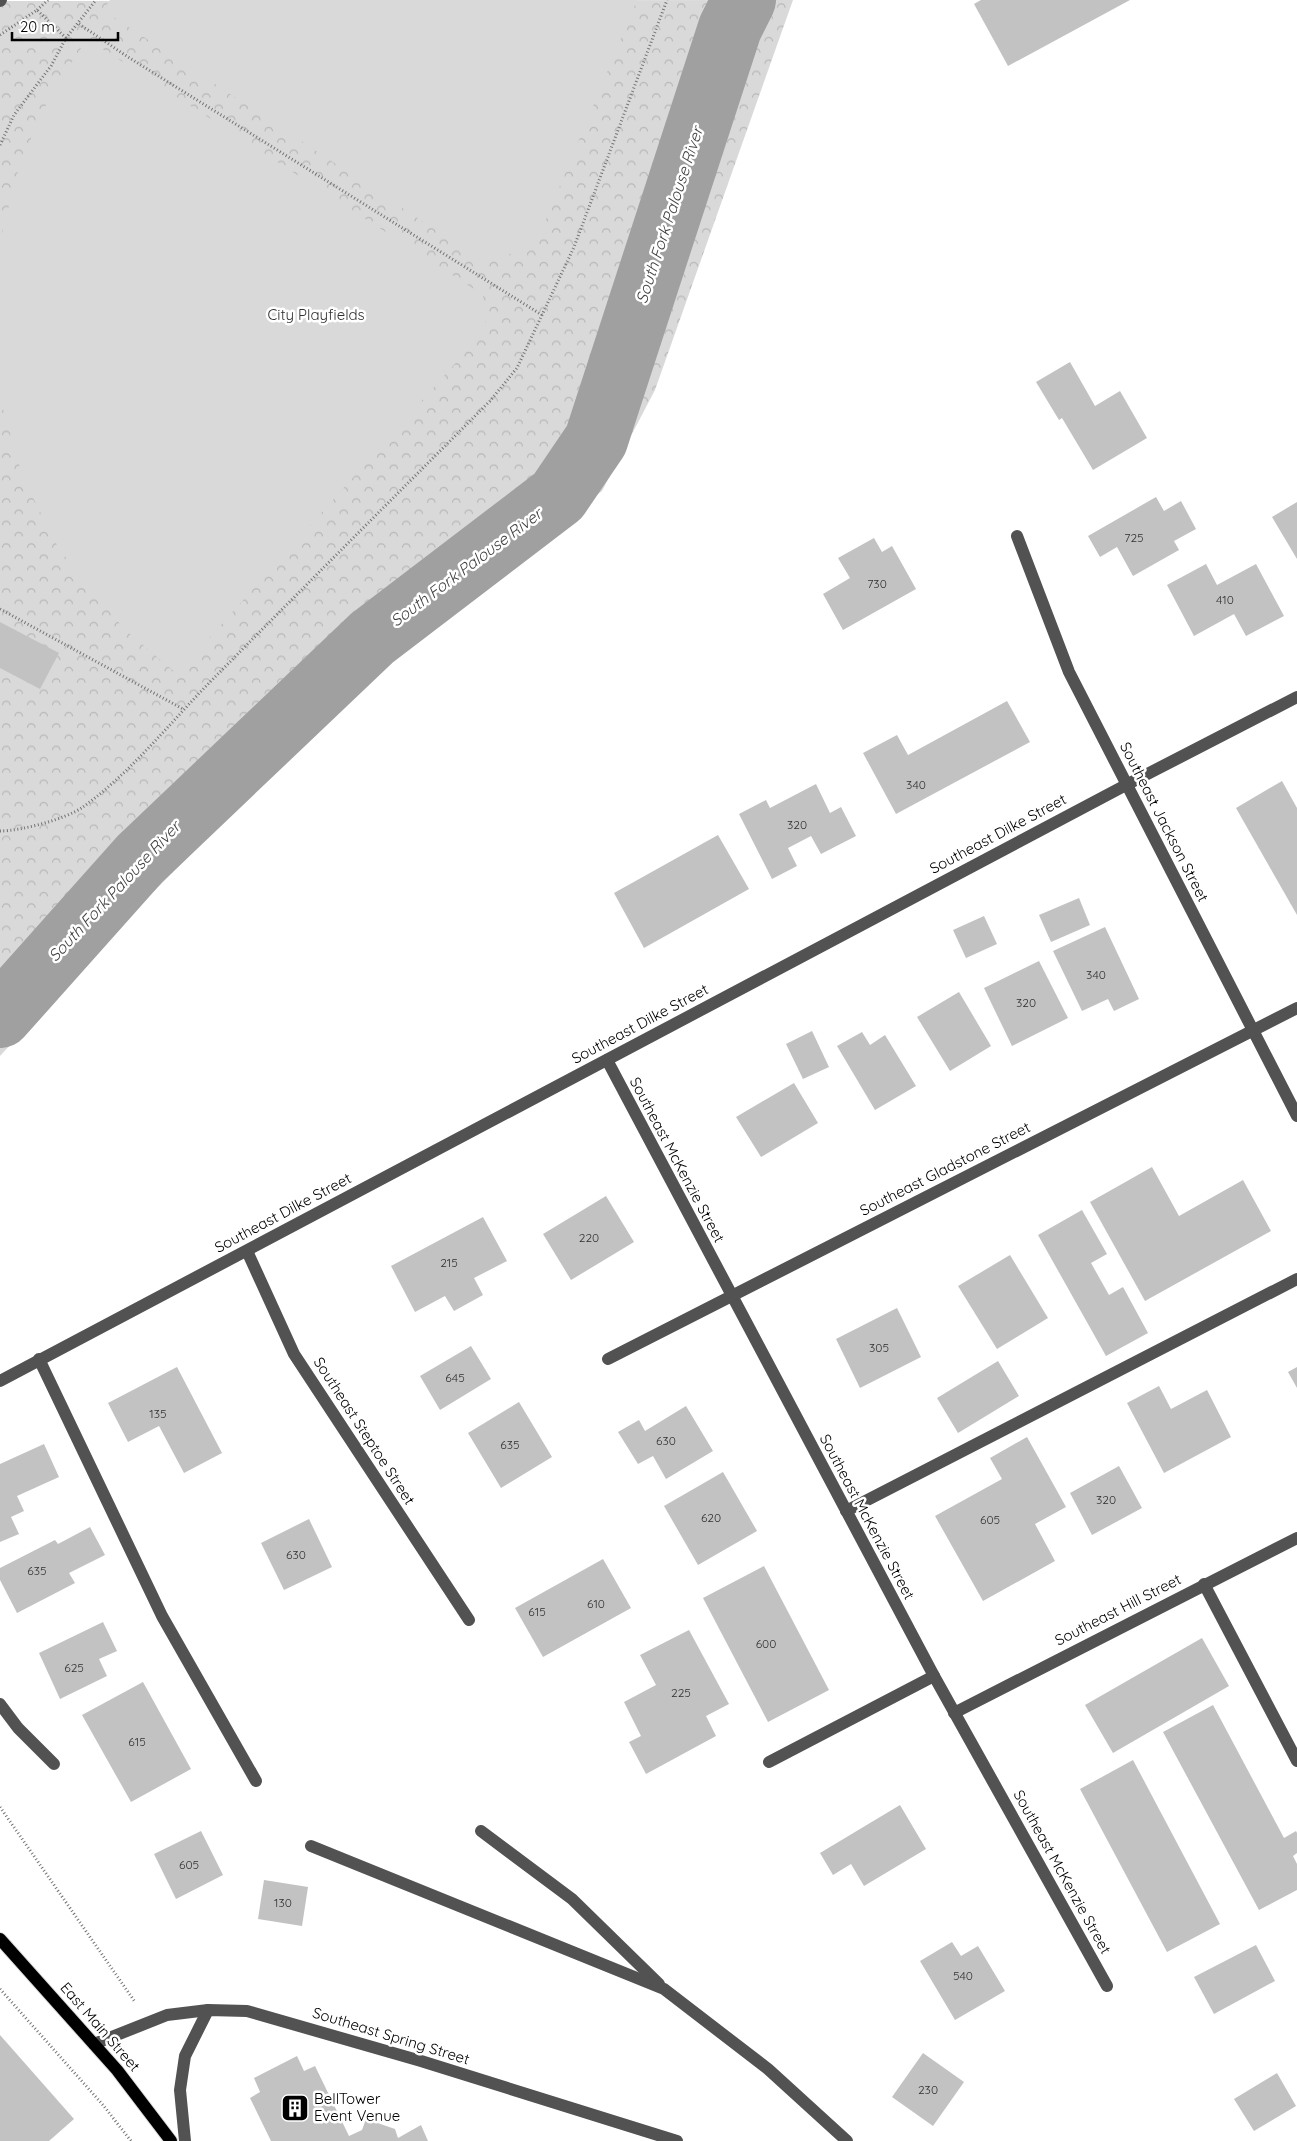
<svg xmlns="http://www.w3.org/2000/svg" width="1297" height="2141" font-family="Quicksand,sans-serif">
<defs>
<pattern id="forest-crowns" width="20" height="18" patternUnits="userSpaceOnUse" patternTransform="scale(1.25)"><rect width="20" height="18" fill="#d9d9d9"/><path d="M2 6a3 3 0 1 1 6 0M12 15a3 3 0 1 1 6 0" fill="none" stroke="#b8b8b8"/></pattern>
</defs>
<rect width="100%" height="100%" fill="#fff"/>
<path fill="url(#forest-crowns)" d="M793,0L655,390L602,491L412,638L346,700L134,911L0,1056V1Z"/>
<g fill="#d9d9d9">
<path d="M110,0H637L535,246L484,262L103,10Z"/>
<path d="M87,39L483,295L486,329L177,674L124,629L59,549L23,478L2,405L1,237L20,163L50,96Z"/>
</g>
<g fill="none" stroke-linecap="round" stroke-linejoin="round">
<path stroke="#a0a0a0" stroke-width="64" d="M0,1016L140,859L372,638L558,496L596,440L730,28L744,0"/>
</g>
<g fill="#c2c2c2">
<path d="M981,0H1130L1008,66L974,4Z"/>
<path d="M1070,362L1095,406L1120,391L1147,438L1093,470L1062,418L1059,420L1036,382Z"/>
<path d="M1156,497L1164,511L1181,501L1196,529L1174,541L1179,550L1133,576L1117,547L1100,557L1088,536Z"/>
<path d="M1297,502V559L1272,517Z"/>
<path d="M874,538L882,552L892,546L916,589L843,630L823,594L850,578L838,558Z"/>
<path d="M1206,564L1217,585L1256,564L1284,616L1246,636L1234,614L1194,636L1167,585Z"/>
<path d="M0,622L59,653L40,689L0,668Z"/>
<path d="M1007,701L1030,742L896,814L863,753L897,735L908,755Z"/>
<path d="M1282,781L1297,808V915L1236,808Z"/>
<path d="M816,784L830,813L841,807L856,836L821,854L811,836L788,848L797,866L772,879L739,814L766,800L770,808Z"/>
<path d="M718,835L749,889L644,948L614,893Z"/>
<path d="M1079,898L1090,925L1051,942L1039,915Z"/>
<path d="M984,916L997,944L966,958L953,930Z"/>
<path d="M1105,927L1139,999L1114,1011L1108,999L1082,1011L1053,951Z"/>
<path d="M1039,961L1068,1018L1012,1046L984,988Z"/>
<path d="M959,992L991,1046L950,1071L917,1017Z"/>
<path d="M812,1031L829,1067L803,1079L786,1044Z"/>
<path d="M862,1032L870,1045L885,1035L916,1086L875,1110L837,1046Z"/>
<path d="M794,1083L818,1123L761,1157L736,1117Z"/>
<path d="M1152,1167L1179,1216L1243,1180L1271,1231L1145,1301L1090,1202Z"/>
<path d="M606,1196L634,1242L571,1280L543,1234Z"/>
<path d="M1082,1210L1107,1254L1091,1263L1109,1295L1123,1287L1148,1333L1106,1356L1038,1235Z"/>
<path d="M483,1217L507,1261L474,1278L483,1295L454,1311L445,1296L415,1312L391,1266Z"/>
<path d="M1010,1255L1048,1318L997,1349L958,1286Z"/>
<path d="M897,1308L921,1357L860,1388L836,1339Z"/>
<path d="M471,1346L491,1379L440,1410L420,1376Z"/>
<path d="M998,1361L1019,1396L958,1433L937,1398Z"/>
<path d="M177,1367L222,1453L184,1473L159,1426L128,1442L108,1403Z"/>
<path d="M1297,1367V1388L1288,1372Z"/>
<path d="M1159,1386L1171,1409L1207,1390L1231,1437L1164,1473L1127,1403Z"/>
<path d="M519,1402L552,1457L501,1488L468,1433Z"/>
<path d="M686,1406L713,1451L666,1479L653,1456L638,1464L618,1432L639,1420L645,1431Z"/>
<path d="M1027,1437L1066,1507L1035,1524L1055,1561L983,1601L935,1516L1002,1479L990,1458Z"/>
<path d="M44,1444L59,1477L17,1496L24,1511L11,1517L19,1534L0,1542V1464Z"/>
<path d="M1119,1466L1142,1508L1092,1535L1070,1493Z"/>
<path d="M723,1472L757,1531L698,1565L664,1506Z"/>
<path d="M309,1519L332,1567L284,1590L261,1543Z"/>
<path d="M90,1527L105,1555L69,1573L75,1583L17,1613L0,1580V1568L55,1540L58,1544Z"/>
<path d="M603,1559L631,1608L543,1657L515,1608Z"/>
<path d="M764,1566L829,1690L768,1722L703,1598Z"/>
<path d="M103,1622L117,1651L99,1659L107,1676L60,1699L39,1653Z"/>
<path d="M689,1630L729,1704L706,1716L716,1736L646,1774L629,1742L641,1736L624,1702L656,1685L640,1655Z"/>
<path d="M1202,1638L1229,1686L1113,1753L1085,1705Z"/>
<path d="M143,1682L191,1769L131,1802L82,1715Z"/>
<path d="M1213,1705L1284,1838L1296,1831L1297,1833V1853L1293,1856L1297,1864V1890L1259,1910L1163,1732Z"/>
<path d="M1133,1760L1220,1924L1167,1952L1080,1789Z"/>
<path d="M900,1805L926,1849L864,1886L851,1864L833,1875L820,1853Z"/>
<path d="M201,1831L223,1875L176,1899L154,1854Z"/>
<path d="M264,1880L308,1887L302,1926L258,1919Z"/>
<path d="M952,1942L961,1956L978,1946L1005,1991L955,2020L920,1961Z"/>
<path d="M1256,1945L1275,1981L1214,2014L1194,1977Z"/>
<path d="M0,2035L74,2119L49,2141H0Z"/>
<path d="M923,2053L964,2082L933,2126L892,2097Z"/>
<path d="M297,2056L304,2071L315,2066L349,2136L362,2130L366,2119L395,2129L398,2138L421,2125L428,2141H271L250,2098L260,2092L254,2078Z"/>
<path d="M1277,2073L1296,2106L1254,2131L1234,2099Z"/>
</g>
<g fill="none" stroke-linecap="round" stroke-linejoin="round">
<g stroke="#dbdbdb" stroke-width="14">
<path id="major" d="M0,1939L117,2070L171,2141"/>
</g>
<g stroke="#747474" stroke-width="3" stroke-dasharray="1 2.5" stroke-linecap="butt">
<path d="M37,10L48,0"/>
<path d="M79,24L128,57L542,315"/>
<path d="M0,35L37,10L66,38"/>
<path d="M0,145L14,115L51,66L66,38L96,0"/>
<path d="M0,609L183,709"/>
<path d="M0,831C21,831 66,819 83,807C133,771 172,720 215,677C306,585 398,493 490,401L517,368L574,247L667,0"/>
<path d="M0,1807L135,2002"/>
<path d="M0,1989L103,2105L131,2141"/>
</g>
<g stroke="#525252" stroke-width="12">
<path d="M0,1L1,0"/>
<path d="M1017,536L1069,672L1297,1116"/>
<path d="M607,1060L934,1676L1107,1986"/>
<path d="M247,1251L294,1354L469,1620"/>
<path d="M39,1359L162,1616L256,1781"/>
<path d="M608,1359L1297,1008"/>
<path d="M0,1381L1126,785L1297,697"/>
<path d="M846,1511L1297,1279"/>
<path d="M1204,1584L1297,1761"/>
<path d="M0,1704L18,1728L54,1764"/>
<path d="M954,1713L1297,1538"/>
<path d="M769,1762L934,1676"/>
<path d="M481,1831L572,1899L659,1984"/>
<path d="M311,1846L664,1989L768,2069L847,2141"/>
<path d="M94,2044L167,2015L208,2010L247,2011L421,2061L677,2141"/>
<path d="M185,2141L180,2090L185,2056L208,2010"/>
</g>
<use href="#major" stroke="#000" stroke-width="12"/>
</g>
<defs>
<g id="building-square" transform="scale(1.4375)"><rect x="-9" y="-9" width="18" height="18" rx="4" fill="#000" stroke="#fff"/><path d="M-4-6H4V6H1V3H-1V6H-4ZM-2.5-4.3h1.7v1.8h-1.7ZM.8-4.3h1.7v1.8H.8ZM-2.5-1h1.7V.8h-1.7ZM.8-1h1.7V.8H.8Z" fill="#fff"/></g>
</defs>
<g fill-rule="evenodd">
<use href="#building-square" x="295" y="2108"/>
</g>
<g text-anchor="middle" stroke-width="5" stroke-linejoin="round" paint-order="stroke">
<g font-size="12" fill="#303030">
<text x="1134" y="542">725</text>
<text x="877" y="588">730</text>
<text x="1225" y="604">410</text>
<text x="916" y="789">340</text>
<text x="797" y="829">320</text>
<text x="1096" y="979">340</text>
<text x="1026" y="1007">320</text>
<text x="589" y="1242">220</text>
<text x="449" y="1267">215</text>
<text x="879" y="1352">305</text>
<text x="455" y="1382">645</text>
<text x="158" y="1418">135</text>
<text x="666" y="1445">630</text>
<text x="510" y="1449">635</text>
<text x="1106" y="1504">320</text>
<text x="711" y="1522">620</text>
<text x="990" y="1524">605</text>
<text x="296" y="1559">630</text>
<text x="37" y="1575">635</text>
<text x="596" y="1608">610</text>
<text x="537" y="1616">615</text>
<text x="766" y="1648">600</text>
<text x="74" y="1672">625</text>
<text x="681" y="1697">225</text>
<text x="137" y="1746">615</text>
<text x="189" y="1869">605</text>
<text x="283" y="1907">130</text>
<text x="963" y="1980">540</text>
<text x="928" y="2094">230</text>
</g>
<g font-size="15" fill="#303030" stroke="#fff">
<text x="316" y="320">City Playfields</text>
</g>
<g font-size="15" fill="#000" stroke="#fff">
<text transform="translate(1164 822) rotate(63)" y="5">Southeast Jackson Street</text>
<text transform="translate(998 834) rotate(-28)" y="5">Southeast Dilke Street</text>
<text transform="translate(640 1024) rotate(-28)" y="5">Southeast Dilke Street</text>
<text transform="translate(677 1160) rotate(62)" y="5">Southeast McKenzie Street</text>
<text transform="translate(945 1169) rotate(-27)" y="5">Southeast Gladstone Street</text>
<text transform="translate(283 1213) rotate(-28)" y="5">Southeast Dilke Street</text>
<text transform="translate(364 1431) rotate(57)" y="5">Southeast Steptoe Street</text>
<text transform="translate(867 1517) rotate(62)" y="5">Southeast McKenzie Street</text>
<text transform="translate(1118 1610) rotate(-27)" y="5">Southeast Hill Street</text>
<text transform="translate(1062 1872) rotate(61)" y="5">Southeast McKenzie Street</text>
<text transform="translate(100 2027) rotate(49)" y="5">East Main Street</text>
<text transform="translate(391 2036) rotate(17)" y="5">Southeast Spring Street</text>
</g>
<g font-size="15" fill="#000" stroke="#fff" text-anchor="start">
<text x="314" y="2104">BellTower<tspan x="314" dy="17">Event Venue</tspan></text>
</g>
<g font-size="16" font-style="italic" fill="#414141" stroke="#fff">
<text transform="translate(669 215) rotate(-72)" y="6">South Fork Palouse River</text>
<text transform="translate(466 567) rotate(-37)" y="6">South Fork Palouse River</text>
<text transform="translate(114 891) rotate(-47)" y="6">South Fork Palouse River</text>
</g>
</g>
<path d="M12 32v8h106v-8" fill="none" stroke="#000000" stroke-width="2.5"/>
<text x="20" y="32" font-size="15" fill="#000000" stroke="#ffffff" stroke-width="4" paint-order="stroke">20 m</text>
</svg>
